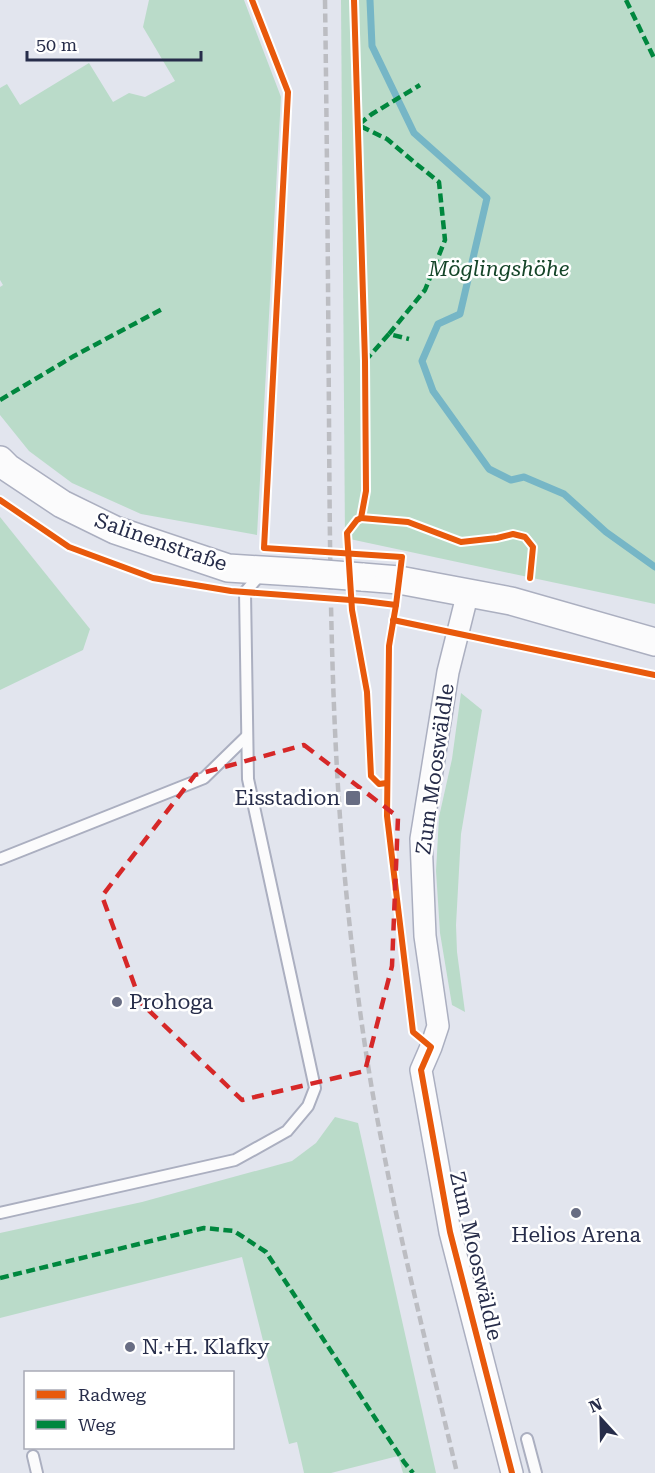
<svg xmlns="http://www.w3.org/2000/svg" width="655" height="1473" font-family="'Roboto Serif',serif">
<rect width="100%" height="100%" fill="#e2e5ee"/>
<g fill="#badbc9">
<path d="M149,0H244L281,97L257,535L141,514L72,483L29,451L0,415V287L3,285L0,280V88L7,84L20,105L89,63L113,102L129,93L145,97L175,81L143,27Z"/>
<path d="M341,0H655V604L345,538Z"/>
<path d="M0,517L90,629L83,650L0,690Z"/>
<path d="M461,693L482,710L461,834L456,925L457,952L465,1012L452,1005L440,933L436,871L439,817L452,759Z"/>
<path d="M335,1117L358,1123L436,1473H403L398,1456L331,1473H304L297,1442L289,1444L242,1257L0,1318V1233L142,1202L292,1161L316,1143Z"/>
</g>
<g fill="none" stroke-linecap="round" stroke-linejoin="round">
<path stroke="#76b6c6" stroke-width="7" d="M370,0L372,46L414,133L487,198L460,314L438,324L422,361L433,391L489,469L511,480L524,477L564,494L606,532L655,567"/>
<g stroke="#abafc0" stroke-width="14">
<g id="service">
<path d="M0,859L204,778L247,736"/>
<path d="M0,1213L235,1160L287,1131L308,1106L315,1088L248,779L245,592L261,574"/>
<path d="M527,1439L536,1473"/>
<path d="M33,1456L37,1473"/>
</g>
</g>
<g stroke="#abafc0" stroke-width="24">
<path id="minor" d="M468,592L448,672L421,839L425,936L438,1026L431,1047L421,1070L450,1232L512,1473"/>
</g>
<g stroke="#abafc0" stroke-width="30">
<g id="tertiary">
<path d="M0,460L8,468L62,504L115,530L228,568L311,573"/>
<path d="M362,577L399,580L511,601L655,642"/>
</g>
</g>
<use href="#service" stroke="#fbfbfc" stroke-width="10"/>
<use href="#minor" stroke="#fbfbfc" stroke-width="21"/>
<use href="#tertiary" stroke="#fbfbfc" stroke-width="27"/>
<path stroke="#bcbdc2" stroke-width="4.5" stroke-dasharray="9 4.5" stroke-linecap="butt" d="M325,0C327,139 328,278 329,418C330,582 331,746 348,910C356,986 366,1063 381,1138C402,1251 431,1362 457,1473"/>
<g stroke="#abafc0" stroke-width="30" stroke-linecap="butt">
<path id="tertiary-bridge" d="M311,573L362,577"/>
</g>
<use href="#tertiary-bridge" stroke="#fbfbfc" stroke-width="27"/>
<g stroke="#00873e" stroke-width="4.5" stroke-dasharray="9 4.5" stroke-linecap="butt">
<path d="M626,0L655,60"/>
<path d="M389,334L425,290L445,240L439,182L414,162L387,139L358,125L372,114L420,85"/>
<path d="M365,361L389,334L409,339"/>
<path d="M0,400L74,356L164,308"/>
<path d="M0,1278L204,1228L234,1231L266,1252L404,1462L413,1473"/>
</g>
<g stroke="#fff" stroke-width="10">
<g id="cycleway">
<path d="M252,0L288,92L264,548L402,557L396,605L389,646L387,816L413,1032L431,1047L421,1070L450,1232L512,1473"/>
<path d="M354,0L365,361L366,491L361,518L357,520L347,533L352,610L367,692L371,776L379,784L387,783"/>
<path d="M0,500L69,547L153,578L231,591L364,601L396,605"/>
<path d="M361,518L408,522L461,542L497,538L513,534L525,537L533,547L530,578"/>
<path d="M393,620L655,675"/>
</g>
</g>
<use href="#cycleway" stroke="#e8590c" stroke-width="6"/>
</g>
<path fill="none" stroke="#d62828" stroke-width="4.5" stroke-dasharray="12 8" stroke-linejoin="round" d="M304,745L398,817L392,966L365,1071L242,1100L141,1003L102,896L195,775Z"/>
<g fill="#686d83" stroke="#fff" stroke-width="2">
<rect x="345" y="790" width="16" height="16" rx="3"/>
<circle cx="117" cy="1002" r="6"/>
<circle cx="576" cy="1213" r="6"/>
<circle cx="130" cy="1347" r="6"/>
</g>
<g text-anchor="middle" stroke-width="5" stroke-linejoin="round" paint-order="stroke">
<g font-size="21" font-style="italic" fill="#154529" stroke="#fff">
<text x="499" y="276">Möglingshöhe</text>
</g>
<g font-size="21" fill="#272d4a" stroke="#fff">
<text transform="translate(161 542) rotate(19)" y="7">Salinenstraße</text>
<text transform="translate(435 769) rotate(-82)" y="7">Zum Mooswäldle</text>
<text transform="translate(476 1256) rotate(77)" y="7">Zum Mooswäldle</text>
</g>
<g font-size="21" fill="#272d4a" stroke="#fff" text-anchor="start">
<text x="340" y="805" text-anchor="end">Eisstadion</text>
<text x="129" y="1009">Prohoga</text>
<text x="576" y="1242" text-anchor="middle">Helios Arena</text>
<text x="142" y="1354">N.+H. Klafky</text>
</g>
</g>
<rect x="24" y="1371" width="210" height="78" fill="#ffffff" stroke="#a9abb7" stroke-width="1.5"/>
<rect x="36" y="1390" width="30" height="9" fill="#e8590c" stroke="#a9abb7" stroke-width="1.5"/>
<text x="78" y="1401" font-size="18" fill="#272d4a">Radweg</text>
<rect x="36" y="1420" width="30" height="9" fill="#00873e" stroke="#a9abb7" stroke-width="1.5"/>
<text x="78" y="1431" font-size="18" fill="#272d4a">Weg</text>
<g transform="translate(601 1419) rotate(338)" stroke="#ffffff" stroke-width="4.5" paint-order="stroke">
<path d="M0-4.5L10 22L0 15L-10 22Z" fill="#272d4a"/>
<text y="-9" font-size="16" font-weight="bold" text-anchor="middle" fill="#272d4a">N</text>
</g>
<path d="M27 51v9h174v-9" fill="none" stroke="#272d4a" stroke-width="3"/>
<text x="36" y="51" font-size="18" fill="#272d4a" stroke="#ffffff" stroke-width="4.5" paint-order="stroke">50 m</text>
</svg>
